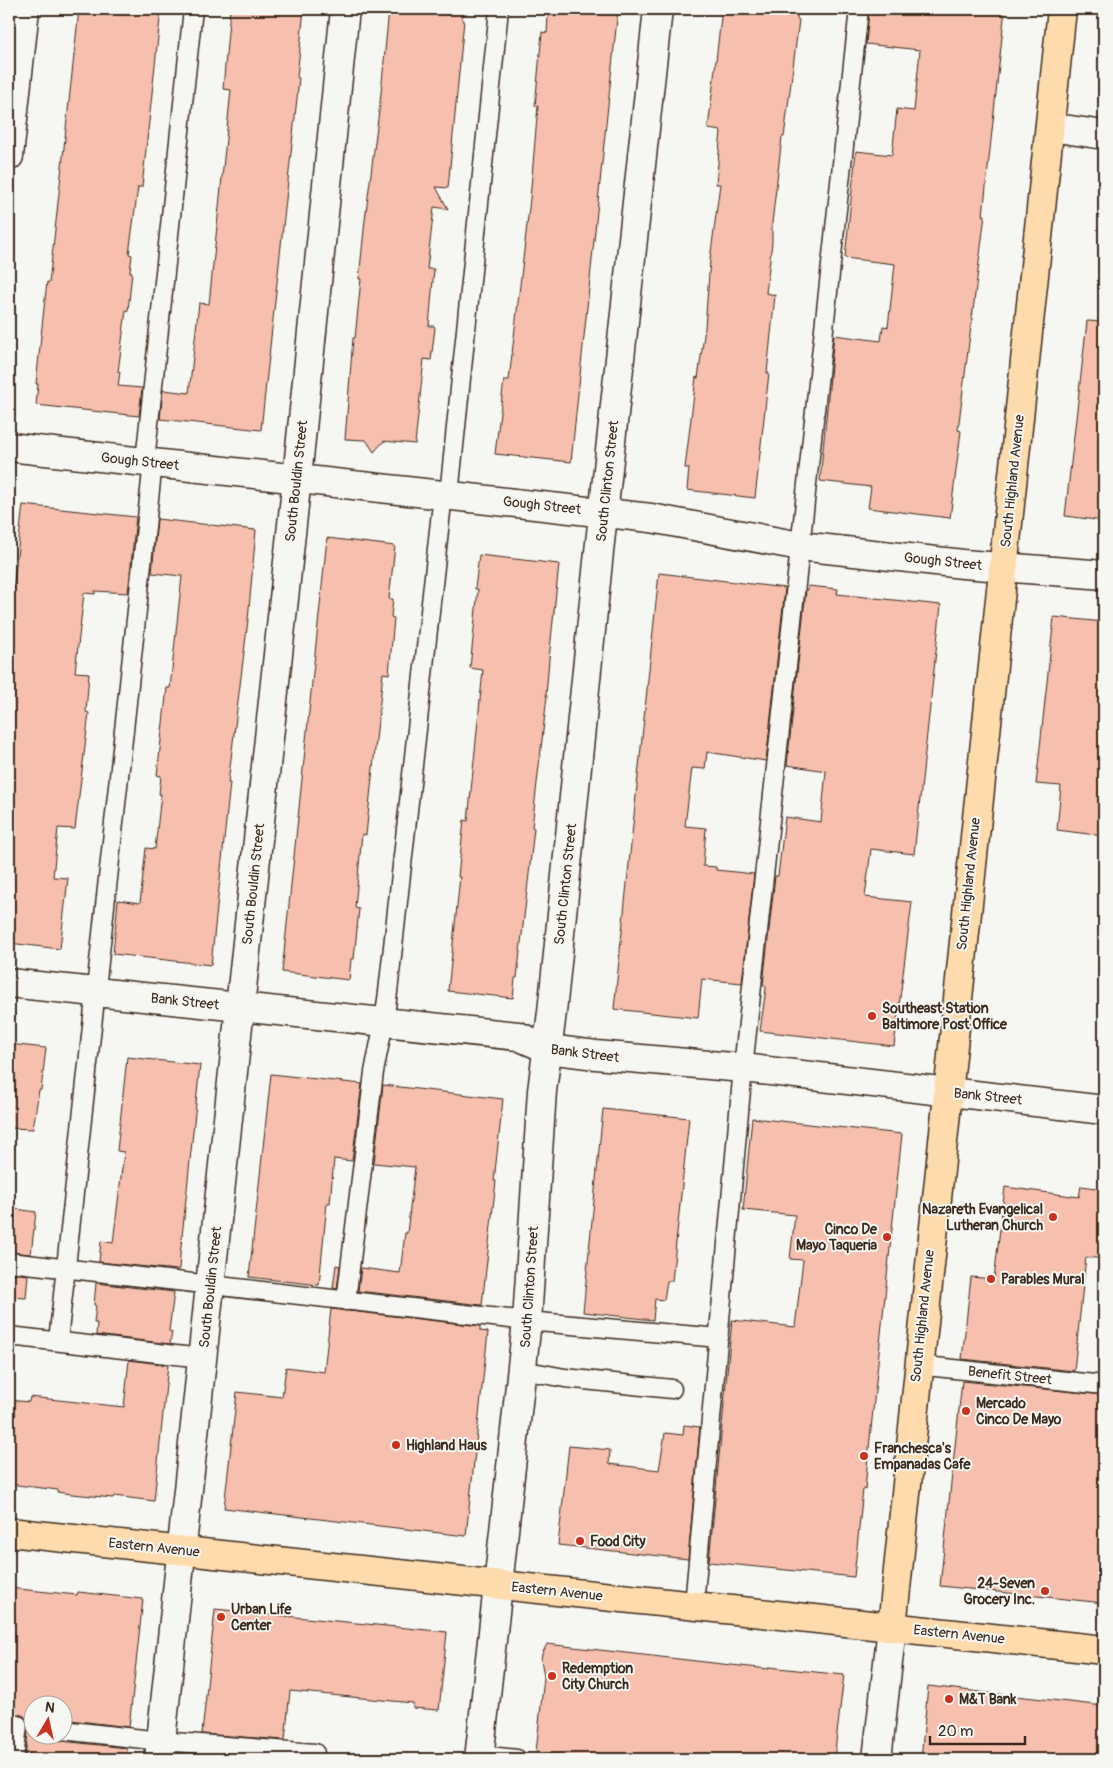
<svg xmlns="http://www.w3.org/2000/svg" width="1113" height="1768" font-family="Pangolin,sans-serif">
<rect width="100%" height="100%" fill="#f6f6f2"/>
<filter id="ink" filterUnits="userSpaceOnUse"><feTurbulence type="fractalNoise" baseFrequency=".02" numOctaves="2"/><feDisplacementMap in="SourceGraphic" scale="10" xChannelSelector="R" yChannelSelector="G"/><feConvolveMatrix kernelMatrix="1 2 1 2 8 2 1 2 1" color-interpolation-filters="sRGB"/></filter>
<g filter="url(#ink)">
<g fill="#f7bfad" stroke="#3b2a1e">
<path d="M79,9H161L142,187H138L129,254L132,255L130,272H132L128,311L126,310L118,372H120L118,386L142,388L139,416L36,405L38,384H36L43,317L47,282L49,283L56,221Z"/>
<path d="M230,9H304L297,77L299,78L297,98L261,430L160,419L163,390L189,393L199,303L209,304L231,90L223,89Z"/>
<path d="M389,9H463L462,19L464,20L448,188L436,187L448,209L434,207L427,269H434L429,326H434L435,328L431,360L424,359L415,444L384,441L374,452L366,440L345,439L353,338H355L361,279H359L365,220L380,103Z"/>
<path d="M558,9H618L571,462L495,454L504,380H509L530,199L538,106H535L542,32L547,33L548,15L557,16Z"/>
<path d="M722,9H798L797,19L799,20L784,137H782L772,223V242L766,293L775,295L767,373H769L755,498L687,490L689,468H685L696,377L698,378L705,328L710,260L720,184H716L721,131L708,129Z"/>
<path d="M869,9H1005L983,215H985L958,430L961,431L950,518L868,508L871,487L820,481L834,335L881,341L883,326L888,327L895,264L845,258L856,151L892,155L897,109L914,111L920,50L866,44Z"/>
<path d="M1087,321L1104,322V521L1065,516Z"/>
<path d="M23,505L136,517L128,593L95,591V594L84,593L75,672L89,673L86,712L89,713L75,829L58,828L53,877L68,878L60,949L9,943V623Z"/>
<path d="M157,519L256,530L248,620L228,783H230L211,965L113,954L118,900L140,903L146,848L155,849L161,794H159L161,776L157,775L167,688H170L182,576L152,573Z"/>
<path d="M327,538L395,546L389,599H393L391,617L394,618L389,674L383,673L366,835L362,834L355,908L359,909L354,959H351L349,980L282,972Z"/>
<path d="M479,555L559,564L549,659L546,696H547L532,827L534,828L530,865L517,978H515L513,998L448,991L460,877H458L464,820L468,821L483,670L470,668L478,589H475Z"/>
<path d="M659,573L785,588L766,761L707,752L705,769L692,768L685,826L706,828L703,866L716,867V870L754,874L742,983L702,979L698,1018L614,1009Z"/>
<path d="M808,586L838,589L837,594L941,605L914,854L871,849L865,897L912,902L894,1046L760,1031L766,988L765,985H763L775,876H778L785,817L821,822L826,771L787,765L806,590H808Z"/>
<path d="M1054,617L1104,622V836L1057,830L1061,786L1036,784Z"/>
<path d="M9,1044L46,1048L41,1090H39L33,1129L9,1128Z"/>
<path d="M127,1057L200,1065L180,1256L179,1269L177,1270L99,1262L101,1241L113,1243L124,1152L117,1151Z"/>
<path d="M271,1074L362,1084L352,1161L334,1159L330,1203H327L319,1285L249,1277Z"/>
<path d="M383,1085L503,1099L494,1181H496L482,1305L358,1291L361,1268L400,1273L405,1233H407L415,1167L374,1163Z"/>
<path d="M603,1109L689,1118L672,1281H667L664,1300L655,1299L653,1320L583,1312Z"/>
<path d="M752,1118L902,1134L867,1467L865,1490L863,1489L854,1577L709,1562L732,1320L795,1327L803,1260L790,1259L795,1215L743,1210Z"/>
<path d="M1081,1186L1104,1189V1259L1086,1257L1074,1371L962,1359L971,1277L994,1279L1005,1187L1079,1197Z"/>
<path d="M9,1208L36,1212L31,1254L9,1252Z"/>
<path d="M336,1265L340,1266L337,1289L333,1288Z"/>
<path d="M9,1273L28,1275L26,1298L9,1297Z"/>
<path d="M96,1283L174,1292L169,1331L172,1332L170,1344L96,1335L97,1323H94L96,1306L94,1305Z"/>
<path d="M331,1309L480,1326V1331L488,1332L466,1536L224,1508L237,1392L282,1397L286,1367L324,1372Z"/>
<path d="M129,1360L168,1365L154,1501L114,1496L113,1498L72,1494L57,1492L58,1490L9,1484V1400L29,1402L30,1397L124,1407Z"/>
<path d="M962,1381L1104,1395V1603L940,1586Z"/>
<path d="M684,1425L700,1427L688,1559L558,1545L569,1446L610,1450L609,1464L659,1470L665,1433L683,1435Z"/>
<path d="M9,1588L77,1595L78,1592L143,1599L129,1727L62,1719V1706H32V1736H53L61,1741L127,1748L126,1759H59L25,1756L29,1726L28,1720L24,1716L19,1714L13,1715L9,1720Z"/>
<path d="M215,1609L447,1632L439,1710L413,1708V1703L290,1691L285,1740L202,1734Z"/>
<path d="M547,1644L731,1665L769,1669V1667L844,1675L834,1759H592L536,1752L544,1677L541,1659L542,1654Z"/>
<path d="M928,1686L1104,1706V1759H921Z"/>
<path d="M200,1755L258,1759H199Z"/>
</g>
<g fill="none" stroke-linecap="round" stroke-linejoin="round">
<g stroke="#3b2a1e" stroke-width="21">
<g id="service">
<path d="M145,461L193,9"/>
<path d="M449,495L499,9"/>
<path d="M9,1262L527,1321L719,1338"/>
<path d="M346,1301L374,1072L384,1022L388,992L443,494"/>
<path d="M9,1336L202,1358"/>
<path d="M58,1341L153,462"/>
<path d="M917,1365L1104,1385"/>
<path d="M522,1370L565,1378L672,1389"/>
<path d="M694,1605L743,1068L859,9"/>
<path d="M62,1730L161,1741L315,1753L314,1759"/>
<path d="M479,1755L517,1759"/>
<path d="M14,1759L18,1725"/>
</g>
</g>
<g stroke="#3b2a1e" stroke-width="31">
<g id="minor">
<path d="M1050,127L1104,135"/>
<path d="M9,447L651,518L800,546L963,564L1104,575"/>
<path d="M9,983L518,1036L548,1049L596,1055L743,1068L1104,1110"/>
<path d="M159,1759L297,478L345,9"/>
<path d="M479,1759L527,1321L542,1091L552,1012L599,552L658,9"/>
</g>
</g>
<g stroke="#3b2a1e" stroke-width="31">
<g id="tertiary">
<path d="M9,156L25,9"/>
<path d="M877,1759L892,1627"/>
</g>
</g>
<g stroke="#3b2a1e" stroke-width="31">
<g id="primary">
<path d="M9,1532L1104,1650"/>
<path d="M892,1627C944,1087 1005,548 1062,9"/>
</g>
</g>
<use href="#service" stroke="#f6f6f2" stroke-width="18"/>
<use href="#minor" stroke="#f6f6f2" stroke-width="28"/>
<use href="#tertiary" stroke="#f6f6f2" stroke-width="28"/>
<use href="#primary" stroke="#fedbac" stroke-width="28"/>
</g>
</g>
<g fill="#c8321e" stroke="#f6f6f2" stroke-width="2">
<circle cx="872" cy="1016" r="5"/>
<circle cx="1053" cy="1217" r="5"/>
<circle cx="887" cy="1237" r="5"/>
<circle cx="991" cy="1279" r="5"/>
<circle cx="966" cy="1411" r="5"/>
<circle cx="396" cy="1445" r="5"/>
<circle cx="864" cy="1456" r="5"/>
<circle cx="580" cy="1541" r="5"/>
<circle cx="1045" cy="1591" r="5"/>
<circle cx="221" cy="1617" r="5"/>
<circle cx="552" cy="1676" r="5"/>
<circle cx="949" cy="1699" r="5"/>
</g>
<g text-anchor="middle" stroke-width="4" stroke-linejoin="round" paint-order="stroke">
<g font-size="14" fill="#3b2a1e" stroke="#f6f6f2">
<text transform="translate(140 461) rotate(6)" y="5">Gough Street</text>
<text transform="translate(296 481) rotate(-84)" y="5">South Bouldin Street</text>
<text transform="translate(607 481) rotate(-84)" y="5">South Clinton Street</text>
<text transform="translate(1012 481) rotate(-84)" y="5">South Highland Avenue</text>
<text transform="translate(542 505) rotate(6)" y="5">Gough Street</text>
<text transform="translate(943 561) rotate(6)" y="5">Gough Street</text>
<text transform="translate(253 884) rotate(-84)" y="5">South Bouldin Street</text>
<text transform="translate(565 884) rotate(-84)" y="5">South Clinton Street</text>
<text transform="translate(968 884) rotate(-84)" y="5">South Highland Avenue</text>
<text transform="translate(185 1001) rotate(6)" y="5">Bank Street</text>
<text transform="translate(585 1053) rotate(7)" y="5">Bank Street</text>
<text transform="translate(988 1096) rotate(6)" y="5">Bank Street</text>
<text transform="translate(210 1287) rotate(-84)" y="5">South Bouldin Street</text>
<text transform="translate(529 1287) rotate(-86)" y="5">South Clinton Street</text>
<text transform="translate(922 1316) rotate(-84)" y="5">South Highland Avenue</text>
<text transform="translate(1010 1375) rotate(6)" y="5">Benefit Street</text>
<text transform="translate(154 1547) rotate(6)" y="5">Eastern Avenue</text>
<text transform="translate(557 1591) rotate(6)" y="5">Eastern Avenue</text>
<text transform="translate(959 1634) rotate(6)" y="5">Eastern Avenue</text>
</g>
<g font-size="14" font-weight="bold" fill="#3b2a1e" stroke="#f6f6f2" text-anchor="start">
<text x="882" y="1013">Southeast Station<tspan x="882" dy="16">Baltimore Post Office</tspan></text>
<text x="1043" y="1214" text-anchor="end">Nazareth Evangelical<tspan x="1043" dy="16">Lutheran Church</tspan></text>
<text x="877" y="1234" text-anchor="end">Cinco De<tspan x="877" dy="16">Mayo Taqueria</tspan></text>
<text x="1001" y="1284">Parables Mural</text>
<text x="976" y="1408">Mercado<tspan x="976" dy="16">Cinco De Mayo</tspan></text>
<text x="406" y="1450">Highland Haus</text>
<text x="874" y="1453">Franchesca's<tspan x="874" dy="16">Empanadas Cafe</tspan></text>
<text x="590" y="1546">Food City</text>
<text x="1035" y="1588" text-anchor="end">24-Seven<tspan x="1035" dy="16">Grocery Inc.</tspan></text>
<text x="231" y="1614">Urban Life<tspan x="231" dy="16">Center</tspan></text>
<text x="562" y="1673">Redemption<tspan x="562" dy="16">City Church</tspan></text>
<text x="959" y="1704">M&amp;T Bank</text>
</g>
</g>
<rect width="1113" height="1768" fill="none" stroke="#f6f6f2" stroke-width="30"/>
<rect x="15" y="15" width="1083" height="1738" fill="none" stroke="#3b2a1e" stroke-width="2" filter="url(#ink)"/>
<g transform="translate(48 1720) rotate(9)"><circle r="24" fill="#f6f6f2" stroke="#aba49d"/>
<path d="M0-4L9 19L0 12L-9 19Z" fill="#c8321e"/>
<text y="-8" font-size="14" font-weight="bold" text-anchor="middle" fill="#3b2a1e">N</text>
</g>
<path d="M930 1736v8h95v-8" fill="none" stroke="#3b2a1e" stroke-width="2.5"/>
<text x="938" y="1736" font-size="15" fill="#3b2a1e" stroke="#f6f6f2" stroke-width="4" paint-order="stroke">20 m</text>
</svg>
